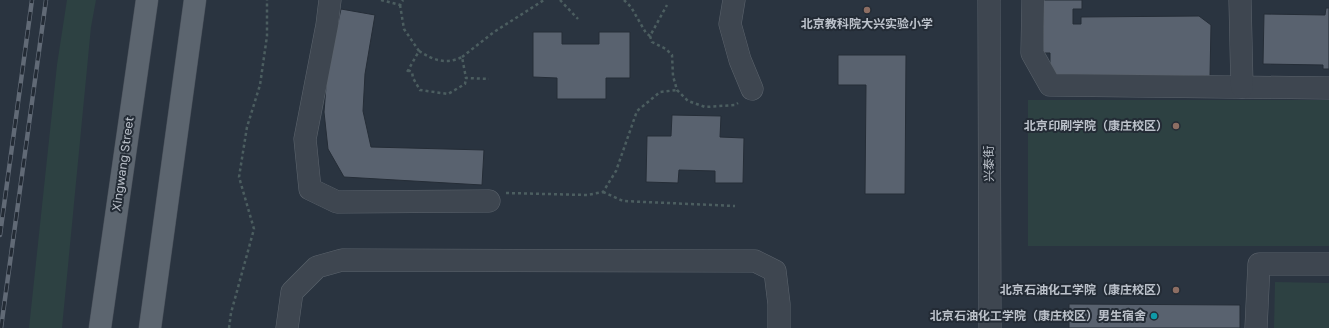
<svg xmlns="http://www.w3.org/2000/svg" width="1329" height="328" font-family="'Golos Text','Noto Sans SC',sans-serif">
<rect width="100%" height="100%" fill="#2a3440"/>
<g fill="#2d4142">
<path d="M67,0H96L91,27L62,328H29L57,65Z"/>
<rect x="1028" y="100" width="301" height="146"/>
<path d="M1275,282L1329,283V328H1274Z"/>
</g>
<g fill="#59626f" stroke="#252d37">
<path d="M1043,0H1082V9H1073V24H1081V17L1199,16L1211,25L1210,76H1050V53H1043Z"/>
<path d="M1326,8H1329V69H1323V65L1263,64L1264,14L1325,15Z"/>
<path d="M341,9L375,15L365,74L363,111L371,147L484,150L482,185L344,177L328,149L324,112L327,74Z"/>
<path d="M533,32H562V44H599V32H630V78H606V99H557V78L533,77Z"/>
<path d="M838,55H906L905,194H865L866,85H838Z"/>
<path d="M672,115L721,116L720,137L744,138L743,183H715V171L679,170L678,183L646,182L647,136H671Z"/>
<path d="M1069,304L1240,305V328H1069Z"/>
</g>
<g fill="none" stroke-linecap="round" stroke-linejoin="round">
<g stroke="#5c646d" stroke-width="23">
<g id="minor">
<path d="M330,0L327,25L305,139L310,189L337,202L489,201"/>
<path d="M734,0L730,24L740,60L752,89"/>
<path d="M989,0L990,328"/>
<path d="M1033,0L1032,53L1050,85L1329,88"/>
<path d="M1240,0L1242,87"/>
<path d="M287,328L292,292L317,267L342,260L755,261L775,271L779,304V328"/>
<path d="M1256,328L1259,264H1329"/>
</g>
</g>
<g stroke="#484f59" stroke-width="23">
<g id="major">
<path d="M100,328L147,0"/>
<path d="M150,328L195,0"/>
</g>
</g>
<g stroke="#4c5e60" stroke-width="2.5" stroke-dasharray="3 3" stroke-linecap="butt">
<path d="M381,0L400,5L403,0"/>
<path d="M560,0L578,19"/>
<path d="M624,0L631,7L646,33L650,36L667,5"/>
<path d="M400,5L404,29L419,51L406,74"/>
<path d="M650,36L652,42L666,49L672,55L673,76L677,90L688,101L705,107L735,105L738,103"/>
<path d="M419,51C433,60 446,65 462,57L466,78L489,79"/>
<path d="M462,57L494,32L544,0"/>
<path d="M408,70L412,72L413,78L420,90L448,94L465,84L466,78"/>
<path d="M603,192L623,201L735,206"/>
<path d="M506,193L587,195L603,192L616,171L637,111L660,92L677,90"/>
<path d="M229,328L231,313L254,229L239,177L247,127L260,85L267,36V0"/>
</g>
<use href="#minor" stroke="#3e4650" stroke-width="22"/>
<use href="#major" stroke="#5c656f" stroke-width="22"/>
<g stroke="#616a76" stroke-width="4.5">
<g id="rail">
<path d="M0,235L32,0"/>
<path d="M1,328L46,0"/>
</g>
</g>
<use href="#rail" stroke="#232b35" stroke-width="3" stroke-dasharray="9" stroke-linecap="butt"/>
</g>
<g fill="#8d6e63" stroke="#232b35" stroke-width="1.5">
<circle cx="867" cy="10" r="4"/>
<circle cx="1176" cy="126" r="4"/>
<circle cx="1176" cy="290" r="4"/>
</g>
<circle fill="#0f9aa8" stroke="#232b35" stroke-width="1.5" cx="1154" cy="316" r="4"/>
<g text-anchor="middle" stroke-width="4" stroke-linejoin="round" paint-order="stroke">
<g font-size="12" font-weight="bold" fill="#bbc1ca" stroke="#232b35" text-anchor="end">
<text x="867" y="28" text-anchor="middle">北京教科院大兴实验小学</text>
<text x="1168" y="130">北京印刷学院（康庄校区）</text>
<text x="1168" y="294">北京石油化工学院（康庄校区）</text>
<text x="1146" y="320">北京石油化工学院（康庄校区）男生宿舍</text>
</g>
<g font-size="12" fill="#bbc1ca" stroke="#232b35">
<text transform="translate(123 164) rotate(-82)" y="4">Xingwang Street</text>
<text transform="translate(989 164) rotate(-90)" y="4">兴泰街</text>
</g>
</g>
</svg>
